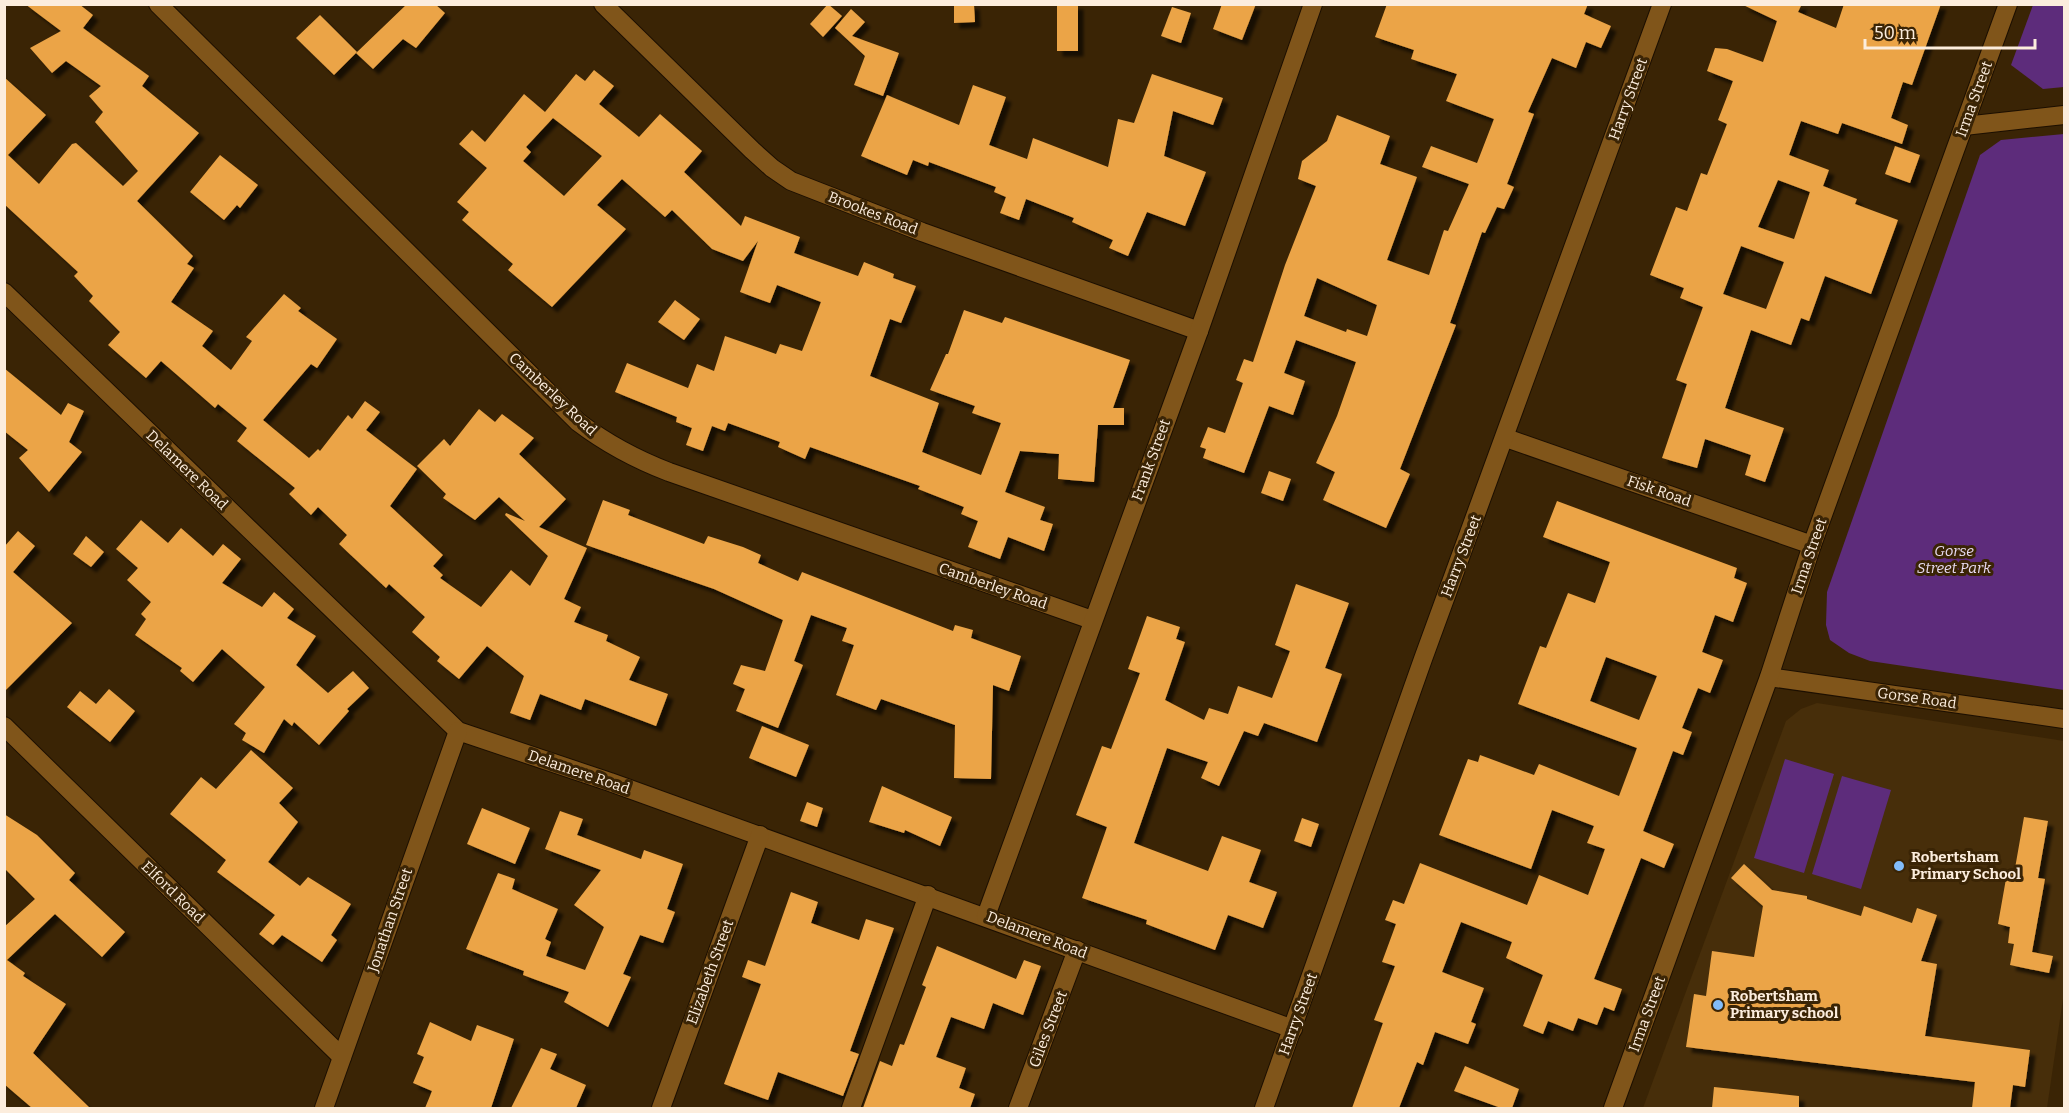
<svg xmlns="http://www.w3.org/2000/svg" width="2069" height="1113" font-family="Bitter,serif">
<defs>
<filter id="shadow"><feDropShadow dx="5.5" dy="5.5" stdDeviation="1.5" flood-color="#0009"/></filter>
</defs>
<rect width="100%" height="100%" fill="#3a2405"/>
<path fill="#472e0a" d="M1817,703L2064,741V992L2047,1108H1643L1786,721L1801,709Z"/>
<g fill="#5d2c7b">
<path d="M2033,5H2064V87L2043,89L2011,65Z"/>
<path d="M2064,134V690L1870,661L1849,653L1830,640L1826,625L1827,592L1980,155L2001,140Z"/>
<path d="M1785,759L1834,774L1804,873L1754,858Z"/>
<path d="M1842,776L1891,790L1861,889L1812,874Z"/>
</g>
<g fill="#eba447" fill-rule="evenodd" filter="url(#shadow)">
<path d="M25,4H79L93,15L83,28L149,76L142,86L199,133L137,201L193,256L187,264L194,268L171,302L213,331L202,346L231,370L252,341L246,337L284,294L301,308L298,311L337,339L317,368L311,364L263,420L309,458L318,449L320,451L348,415L352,419L365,401L380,412L366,430L417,469L390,506L443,555L433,566L443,575L440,578L481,607L511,570L530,586L548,556L505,515L506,513L525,521L499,497L475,520L443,498L446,494L417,466L444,439L450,446L479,409L495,422L502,414L534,438L519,454L566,499L539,527L587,548L564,599L581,607L574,622L608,635L606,641L640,657L629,680L668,694L656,726L585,699L581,710L540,694L530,720L510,713L524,676L487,646L459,679L437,661L440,657L412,632L425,617L389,584L386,588L339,544L347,535L318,507L311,515L289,494L295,488L237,441L247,428L218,404L215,408L161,361L146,378L108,345L120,332L89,301L93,296L74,276L78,272L4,204V77L46,115L8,155L39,184L72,144L76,143L123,186L138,171L95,122L103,112L89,96L101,86L66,61L52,73L30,48L61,31Z"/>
<path d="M407,4H435L445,13L416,48L403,39L373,69L356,53Z"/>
<path d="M828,4L842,16L823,37L810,24Z"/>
<path d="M954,4H974L975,22L954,23Z"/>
<rect x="1057" y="4" width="21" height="47"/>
<path d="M1222,4H1256L1242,40L1213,29Z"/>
<path d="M1387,4H1588L1584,14L1611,26L1601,48L1586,42L1576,68L1552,58L1528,112L1534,114L1507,184L1514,187L1504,209L1497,207L1485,233L1482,232L1450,323L1456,325L1400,469L1410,474L1386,528L1323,500L1335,472L1316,463L1337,416L1356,362L1296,340L1284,373L1305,381L1293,415L1269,406L1244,473L1203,458L1206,449L1200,447L1208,427L1225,433L1243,383L1236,380L1244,359L1253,362L1285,265L1316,186L1298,179L1302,161L1327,141L1337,115L1390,136L1380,164L1417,177L1387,260L1429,275L1444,230L1448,231L1469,184L1422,167L1431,146L1477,163L1494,119L1446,101L1457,74L1411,59L1414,50L1375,37ZM1317,278L1377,305L1367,336L1347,329L1346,332L1304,316Z"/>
<path d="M1741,4H1802L1798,12L1836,28L1844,4H1941L1912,85L1903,82L1891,118L1908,125L1902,144L1842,123L1838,134L1801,121L1789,155L1829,170L1823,186L1857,199L1855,204L1898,220L1871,294L1825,276L1809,321L1801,318L1791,345L1751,330L1725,408L1784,428L1765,482L1745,475L1751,455L1705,439L1697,468L1662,458L1687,384L1676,380L1703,307L1680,298L1684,288L1650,275L1676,207L1687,211L1701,173L1707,175L1727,124L1718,120L1733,81L1707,71L1715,48L1727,49L1763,62L1777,21ZM1778,180L1810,192L1794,239L1758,227ZM1741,246L1784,262L1766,309L1723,294Z"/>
<path d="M1172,7L1191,13L1181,43L1161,36Z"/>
<path d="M851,9L865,22L852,36L899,53L883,96L854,85L865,56L835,28Z"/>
<path d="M320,15L357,52L334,75L296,38Z"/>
<path d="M594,70L614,86L599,104L639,137L660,114L702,151L684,172L741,226L745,216L800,237L794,253L858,276L864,262L894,274L893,278L916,286L901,323L890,319L870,376L939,403L922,452L981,475L1001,423L972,413L975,406L930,390L946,354H948L964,310L1002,323L1005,317L1130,360L1113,408H1124V425H1098L1094,482L1058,479L1059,454L1020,451L1005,492L1045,507L1040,520L1053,524L1044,551L1008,537L1000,559L968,547L978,521L961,514L964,507L918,489L920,486L810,447L805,459L778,447L780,442L728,423L725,431L712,426L703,451L686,445L692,428L676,422L677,417L615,392L627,363L688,388L697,364L714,371L725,336L776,354L780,344L802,351L821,302L777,285L770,303L740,292L758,241L743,261L712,249L672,210L665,217L622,179L597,205L626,229L552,307L508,270L513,264L462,220L469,212L457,202L487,168L459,144L472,130L485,142L524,94L545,112L576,74L585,81ZM553,118L602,156L564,196L523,161L531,152L526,147Z"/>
<path d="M1152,74L1223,98L1213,125L1173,111L1164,156L1206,172L1185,226L1147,212L1128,256L1109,248L1113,240L1072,222L1074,218L1026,199L1019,220L1000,213L1006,197L994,192L996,187L929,162L928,166L913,160L907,175L861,156L887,95L959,125L973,85L1006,97L989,145L1027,159L1033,138L1108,167L1118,119L1134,123Z"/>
<path d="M1895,146L1920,155L1910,183L1885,174Z"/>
<path d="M220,155L258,185L240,208L237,205L224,220L190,192Z"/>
<path d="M675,300L700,319L684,340L658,322Z"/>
<path d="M4,368L61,415L68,403L84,411L69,442L82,452L49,492L19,458L28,450L4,431Z"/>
<path d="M1269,471L1291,479L1283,501L1261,493Z"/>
<path d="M603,500L630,510L628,515L704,544L708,536L743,547L761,555L758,563L798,581L802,572L953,631L955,625L973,630L971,638L1021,656L1009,691L993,685L991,779L954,778L955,725L881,699L876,710L836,695L854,645L842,641L847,628L811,615L794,661L803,665L778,728L736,711L745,689L733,684L741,665L765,671L783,620L714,589L586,545Z"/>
<path d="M1557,501L1737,568L1734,578L1747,583L1733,622L1715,615L1702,652L1723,660L1710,693L1698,688L1682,728L1692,732L1683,755L1673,751L1643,831L1674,844L1664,868L1641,858L1594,979L1622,989L1614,1011L1604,1007L1597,1025L1578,1018L1573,1031L1548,1021L1543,1034L1523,1026L1543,975L1506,958L1512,942L1461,922L1442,972L1484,988L1471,1022L1476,1024L1468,1044L1435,1032L1423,1065L1417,1062L1399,1108H1352L1383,1023L1374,1020L1395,966L1382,962L1396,924L1385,920L1393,900L1404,904L1420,863L1527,905L1539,875L1588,895L1605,849L1587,843L1594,826L1552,810L1531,869L1439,835L1468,759L1478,762L1480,755L1534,775L1539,764L1619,796L1637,748L1518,704L1540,646L1546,648L1568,593L1595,603L1610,562L1543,537ZM1606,657L1657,676L1639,720L1590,701Z"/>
<path d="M141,520L168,543L181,528L213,556L223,544L241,559L222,583L262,607L274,592L294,609L287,618L316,636L296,665L328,693L353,671L369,688L347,709L349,711L319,745L294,722L292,726L284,719L264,753L242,740L246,733L234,724L265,687L222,649L193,682L180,671L182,668L135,635L146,619L141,614L151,602L127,580L138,568L116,549Z"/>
<path d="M18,531L35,546L13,572L72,623L4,692V547Z"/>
<path d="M86,536L104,552L91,567L73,554Z"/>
<path d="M1296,584L1349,603L1325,668L1342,674L1317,742L1264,723L1258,736L1244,731L1219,786L1201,778L1208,762L1167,748L1134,843L1208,871L1222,836L1261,850L1249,882L1277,892L1263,928L1228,915L1215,950L1146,924L1147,920L1082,898L1107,827L1076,815L1102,746L1111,749L1140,673L1128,669L1147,616L1180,627L1176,639L1185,642L1165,700L1204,720L1209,708L1228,714L1238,686L1272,698L1290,651L1275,645Z"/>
<path d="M109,689L135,711L110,742L67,707L80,691L96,704Z"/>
<path d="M762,726L809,745L796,777L749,758Z"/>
<path d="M251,750L293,788L279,803L298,822L268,862L300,886L308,877L351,904L331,935L337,940L322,962L282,935L273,945L259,934L275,915L217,872L226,860L170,814L201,777L216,789Z"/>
<path d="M882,786L952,817L940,846L905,830L904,833L869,822Z"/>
<path d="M807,802L823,808L817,827L800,821Z"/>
<path d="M482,808L530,828L515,864L467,844Z"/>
<path d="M560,811L583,819L577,835L641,859L644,850L683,864L667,909L675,912L663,943L640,935L623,974L631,977L608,1027L564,1002L569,992L523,975L524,971L466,949L498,873L515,879L512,889L558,909L545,939L551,942L546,956L585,970L604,927L574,905L601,870L545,849Z"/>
<path d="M4,814L37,835L75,873L69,880L125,932L102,957L55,914L7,960L25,973L23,976L66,1004L33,1053L90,1108H32L4,1084V927L35,899L4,868Z"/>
<path d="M2024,817L2048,821L2038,878L2045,879L2032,952L2053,956L2049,973L2010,965L2014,944L2008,943L2010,927L1998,924L2007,873L2014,874Z"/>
<path d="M1302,818L1319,824L1311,847L1294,841Z"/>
<path d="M1744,864L1772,890L1807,896V899L1861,916L1864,906L1912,923L1917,908L1937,915L1921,961L1937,964L1925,1036L2030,1050L2025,1087L2013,1085L2010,1108H1972L1975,1082L1686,1047L1694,994L1706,996L1712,951L1754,957L1763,906L1731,878Z"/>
<path d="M791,892L818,902L811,923L859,940L866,919L894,928L850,1051L859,1054L843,1096L778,1072L768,1100L724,1084L761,984L742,977L748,960L765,966Z"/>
<path d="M937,946L1016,979L1024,960L1041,966L1023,1015L993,1003L984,1029L951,1017L936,1057L966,1068L959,1088L975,1094L970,1108H863L880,1061L892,1066L900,1044L904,1045L926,987L922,985Z"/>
<path d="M430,1022L471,1041L477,1025L514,1039L491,1108H425L432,1091L413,1083L424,1057L417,1054Z"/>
<path d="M541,1048L557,1054L550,1069L586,1085L576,1108H511Z"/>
<path d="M1465,1066L1519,1089L1512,1108H1501L1454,1091Z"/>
<path d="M1714,1087L1799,1096V1108H1712Z"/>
</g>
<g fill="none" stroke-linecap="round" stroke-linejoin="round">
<g stroke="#1c0f01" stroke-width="20">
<g id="minor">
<path d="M158,4L578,422C607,444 635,459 669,472L1092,620"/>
<path d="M603,4L752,150L772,168L791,181L922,232L1199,331"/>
<path d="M1964,126L2064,115"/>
<path d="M4,292L458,731L610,782L1293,1029"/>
<path d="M1506,438L1812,545"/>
<path d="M1769,677L2064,719"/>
<path d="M4,726L342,1057"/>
<path d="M986,916L1199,331L1313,4"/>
<path d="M324,1108L458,731"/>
<path d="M661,1108L760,835"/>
<path d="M851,1108L928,895"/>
<path d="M1018,1108L1077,950"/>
<path d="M1264,1108L1423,659L1662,4"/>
<path d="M1613,1108L1769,677L1812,545L2008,4"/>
</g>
</g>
<use href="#minor" stroke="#80551a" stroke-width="18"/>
</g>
<g fill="#82bcfa" stroke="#3a2405" stroke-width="2">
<circle cx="1899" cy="866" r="6"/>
<circle cx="1718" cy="1005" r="6"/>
</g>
<g text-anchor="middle" stroke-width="6" stroke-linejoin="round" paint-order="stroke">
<g font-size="15" fill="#fceddd" stroke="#3a2405">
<text transform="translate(1628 99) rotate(-70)" y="5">Harry Street</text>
<text transform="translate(1974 99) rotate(-70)" y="5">Irma Street</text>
<text transform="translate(873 213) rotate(21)" y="5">Brookes Road</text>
<text transform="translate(553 394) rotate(43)" y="5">Camberley Road</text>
<text transform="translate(1151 460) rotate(-70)" y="5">Frank Street</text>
<text transform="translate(187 470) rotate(44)" y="5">Delamere Road</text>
<text transform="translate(1659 491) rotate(19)" y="5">Fisk Road</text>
<text transform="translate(1461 556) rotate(-69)" y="5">Harry Street</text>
<text transform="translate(1809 556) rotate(-71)" y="5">Irma Street</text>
<text transform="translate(993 586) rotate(19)" y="5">Camberley Road</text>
<text transform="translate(1917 698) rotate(8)" y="5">Gorse Road</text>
<text transform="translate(579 772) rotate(19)" y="5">Delamere Road</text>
<text transform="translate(173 892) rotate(44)" y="5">Elford Road</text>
<text transform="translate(390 920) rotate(-71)" y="5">Jonathan Street</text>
<text transform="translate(1037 935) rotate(21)" y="5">Delamere Road</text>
<text transform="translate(710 972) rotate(-70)" y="5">Elizabeth Street</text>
<text transform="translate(1298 1014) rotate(-70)" y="5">Harry Street</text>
<text transform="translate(1647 1014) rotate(-70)" y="5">Irma Street</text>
<text transform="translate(1048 1029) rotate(-69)" y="5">Giles Street</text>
</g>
<g font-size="15" font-style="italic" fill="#e8dbf2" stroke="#3a2405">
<text x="1954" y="556">Gorse<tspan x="1954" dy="17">Street Park</tspan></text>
</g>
<g font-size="15" font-weight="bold" fill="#fceddd" stroke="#3a2405" text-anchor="start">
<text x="1911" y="862">Robertsham<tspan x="1911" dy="17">Primary School</tspan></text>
<text x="1730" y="1001">Robertsham<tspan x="1730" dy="17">Primary school</tspan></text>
</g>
</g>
<rect width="2069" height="1113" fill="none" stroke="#fceddd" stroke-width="12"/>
<path d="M1865 39v9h170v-9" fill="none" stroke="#fceddd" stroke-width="3"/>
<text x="1874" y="39" font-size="18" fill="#fceddd" stroke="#3a2405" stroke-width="4.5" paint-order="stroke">50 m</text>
</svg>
